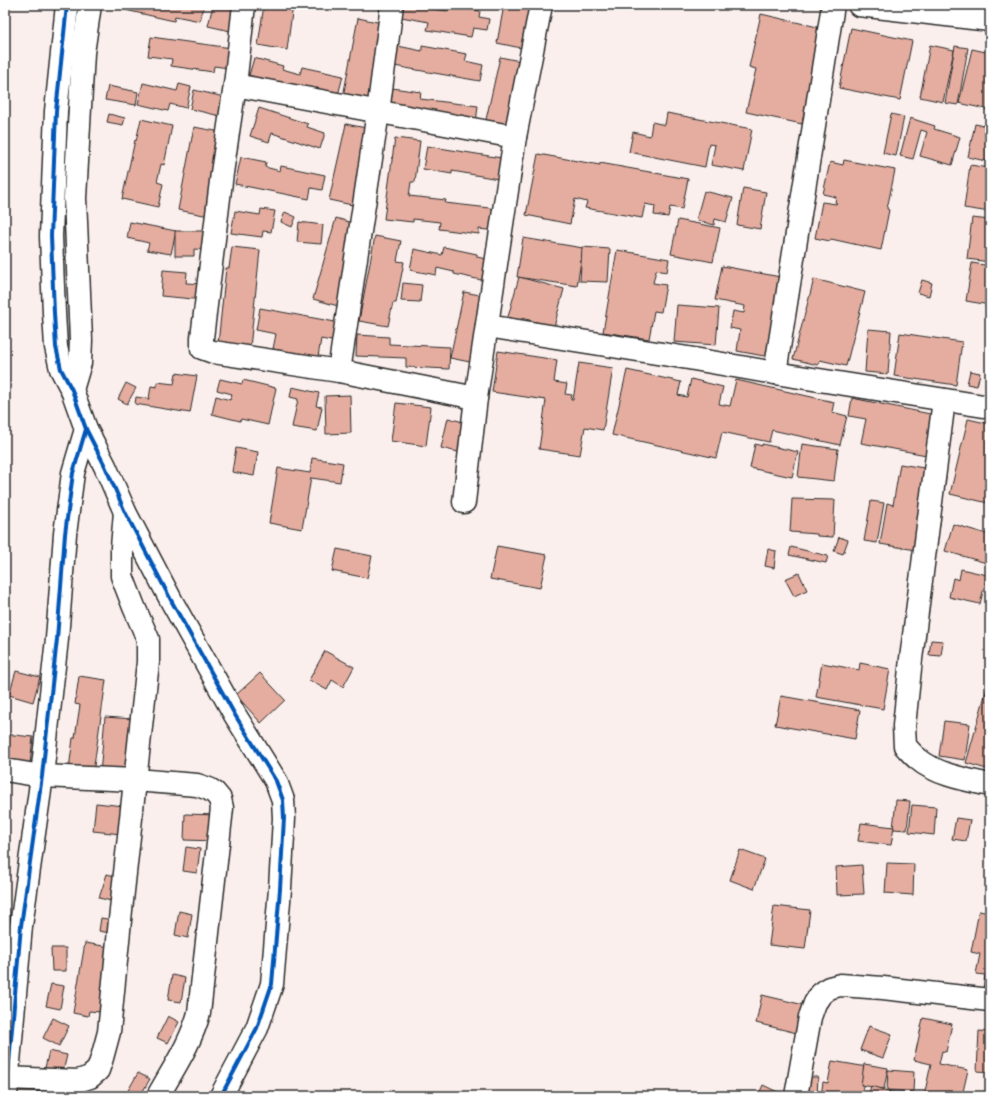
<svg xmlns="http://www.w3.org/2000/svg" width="995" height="1101" font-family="'Architects Daughter',sans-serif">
<rect width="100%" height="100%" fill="#faefec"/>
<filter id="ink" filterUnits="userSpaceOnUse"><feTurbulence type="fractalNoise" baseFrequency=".025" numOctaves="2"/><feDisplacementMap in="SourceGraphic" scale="8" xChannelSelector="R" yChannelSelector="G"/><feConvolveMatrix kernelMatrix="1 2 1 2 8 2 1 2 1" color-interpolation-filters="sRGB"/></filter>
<g filter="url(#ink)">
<g fill="#e5ad9f" stroke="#2b2b2b">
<path d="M112,5H204L200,21L175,16L174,21L112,7Z"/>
<path d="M213,5H239L235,32L208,26Z"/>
<path d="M264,5H293L287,50L258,45Z"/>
<path d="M403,5H427L432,6L431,9L448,11L449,6L480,11L479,17L489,19L487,30L473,28L471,37L427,30L429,22L401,17Z"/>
<path d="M504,5H534L530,26H525L521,48L497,43Z"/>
<path d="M761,14L826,29L808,96L802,124L746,112L756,69L749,67Z"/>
<path d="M358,18L382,23L369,107L342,102Z"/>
<path d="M851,28L912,41L900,100L839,88Z"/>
<path d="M151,37L239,49L236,69L214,66L213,72L171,66L172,59L148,56Z"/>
<path d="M930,45L954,50L943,102L920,97Z"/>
<path d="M398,46L422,51V46L467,54L465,61L483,65L480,81L394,66Z"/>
<path d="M955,46L968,48L958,105L945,103Z"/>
<path d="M972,49L990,53V110L959,103Z"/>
<path d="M500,57L520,61L508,138L483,133Z"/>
<path d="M254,58L283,66L282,69L300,74L302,67L343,76L338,95L248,79Z"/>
<path d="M143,83L177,91L179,84L191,87L186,108L170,104L168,111L138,104Z"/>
<path d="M108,86L138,92L136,105L105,100Z"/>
<path d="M392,88L421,92L420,99L478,106L476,123L389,110Z"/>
<path d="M194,90L233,99L229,118L190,109Z"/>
<path d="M259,108L308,124L307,127L325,133L320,149L272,133L269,142L250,136Z"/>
<path d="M667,113L752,129L744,171L711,165L715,145L709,144L705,167L629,152L633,132L650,136L652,122L665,125Z"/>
<path d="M109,114L125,118L123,125L107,122Z"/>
<path d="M891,114L904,117L896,156L883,153Z"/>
<path d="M910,118L935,126L934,129L960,137L952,165L920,156L927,132L921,130L913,159L900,156Z"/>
<path d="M141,119L172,126L164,165L161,164L157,182L163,184L158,207L122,199L135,140L136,141Z"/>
<path d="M346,124L366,128L362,146L372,148L357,185L352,205L329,200Z"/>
<path d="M975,124L990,127V162L968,157Z"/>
<path d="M194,127L221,132L209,216L178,210Z"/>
<path d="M395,138L420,141L415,182H411L409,196L446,200L445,203L507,210L504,232L479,229V234L439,229L440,222L413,219V222L384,219Z"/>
<path d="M427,146L514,160L510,181L452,171V174L423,169Z"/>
<path d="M538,154L600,165V163L688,179L682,209L670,207L668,217L654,215L655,206L645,204L642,218L585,208L587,202L575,199L570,224L526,215Z"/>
<path d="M241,157L266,162L265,167L280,171L281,166L325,175L322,190L311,188L309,199L235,184Z"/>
<path d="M844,160L895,170L887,209L889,210L881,250L831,239L830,241L815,238L822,202L836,204L837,203L835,202L836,197L823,194L830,162L843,165Z"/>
<path d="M970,165L990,168V212L964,208Z"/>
<path d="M743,188L766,192L760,229L737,225Z"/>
<path d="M704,191L733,198L726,222L715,219L714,225L696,220Z"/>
<path d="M261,209L275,211L271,232L263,231L262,237L231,233L235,211L260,215Z"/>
<path d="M285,212L296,217L292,227L281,222Z"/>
<path d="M336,218L362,226L338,306L313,299Z"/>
<path d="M972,218L990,220V262L967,259Z"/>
<path d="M678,220L720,228L713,262L671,254Z"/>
<path d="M130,222L176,231L171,254L147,250L149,243L127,238Z"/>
<path d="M299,222L323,225L321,244L297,242Z"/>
<path d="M175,231H208L207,250L194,249V256H175Z"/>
<path d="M375,236L401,241L397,261L404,262L396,303H393L388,326L359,321Z"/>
<path d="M523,238L583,248L577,286L517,277Z"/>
<path d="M232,247L260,250L250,348L218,344L226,268H229Z"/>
<path d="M444,247L477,254V257L500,262L495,283L454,274V272L437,268L436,275L410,270L414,249L442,255Z"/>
<path d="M582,247L610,249L608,282L580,281Z"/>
<path d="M617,250L669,259L667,272L656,270L653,283L666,285L661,312L654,311L649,339L603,332Z"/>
<path d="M972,263L990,266V305L966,301Z"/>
<path d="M722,266L791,279L775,358L737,351L740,330L730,328L733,311L744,313L745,306L715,300Z"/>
<path d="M163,270L187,272L186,283L205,284L204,300L161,296Z"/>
<path d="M519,277L564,289L554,327L522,318L521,321L508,317Z"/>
<path d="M814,279L865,292L846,366L820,360L818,365L793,359Z"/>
<path d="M922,280L932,283L929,296L918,293Z"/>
<path d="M403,283L422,285L420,302L401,301Z"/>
<path d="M464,292L490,297L480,364L450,358Z"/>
<path d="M677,305L719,308L716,345L674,342Z"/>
<path d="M260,308L346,324L342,343L321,339L318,357L273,349L276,334L256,330Z"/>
<path d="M868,329L891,331L888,374L865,372Z"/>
<path d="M900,333L962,342L956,385L894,376Z"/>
<path d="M357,335L389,337V344L450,347L449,369L406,367V358L356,356Z"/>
<path d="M498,351L557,360L554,382L567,384L565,394L572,395L571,400H573L579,363L613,368L603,430L585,427L580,455L539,449L546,400L492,392Z"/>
<path d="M627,370L681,382L678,395L687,397L691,379L723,387L719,404L730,406L736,380L834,402L832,412L847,416L840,445L772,430L769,442L722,432L716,458L612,435Z"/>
<path d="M970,371L980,373L977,386L967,384Z"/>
<path d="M988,371L990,372V389L985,387Z"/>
<path d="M176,373L197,376L190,413L135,404L136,397L149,399L151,386L157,387V382L174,384Z"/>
<path d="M220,379L242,384L243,380L276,388L268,425L241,419L240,421L212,414L216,396L230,400L232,394L217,390Z"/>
<path d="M126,383L136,388L127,404L118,399Z"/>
<path d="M292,387L319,393L316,406L322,407L317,431L292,427L298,399L290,397Z"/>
<path d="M350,395L351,433L326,434L325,396Z"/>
<path d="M852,398L940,416L932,456L861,443L866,419L849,416Z"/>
<path d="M396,403L431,407L426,446L391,441Z"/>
<path d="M448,418L482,427L475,456L441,448Z"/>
<path d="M968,419L990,424V496L988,503L950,494Z"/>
<path d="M755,444L762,446V444L798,452L792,477L750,468Z"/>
<path d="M802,444L838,449L834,481L798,477Z"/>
<path d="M236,448L258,452L254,476L232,472Z"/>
<path d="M312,458L343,463L340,482L311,478L302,529L269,523L278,468L310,473Z"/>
<path d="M900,464L930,469L916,550L880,544L887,503L893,505Z"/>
<path d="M792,499L835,500L833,537L817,536V534L790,532Z"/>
<path d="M871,501L884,503L877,543L864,541Z"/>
<path d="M953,524L990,535V564L945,551Z"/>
<path d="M839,537L848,540L843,554L834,551Z"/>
<path d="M497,546L547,555L540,588L490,579Z"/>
<path d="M791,547L828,556L826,563L789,555Z"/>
<path d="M337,549L372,556L367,578L332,571Z"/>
<path d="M768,549L776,551L774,568L765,566Z"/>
<path d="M961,569L987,575L980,604L949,597L953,578L959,580Z"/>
<path d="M799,573L807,590L794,596L785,579Z"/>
<path d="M931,640L943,641L941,656L929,655Z"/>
<path d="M325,651L354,667L343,687L332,680L327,690L309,680Z"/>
<path d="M822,663L859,670L860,663L890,669L883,709L816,697Z"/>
<path d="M16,671L40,677L33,702L9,695Z"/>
<path d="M260,673L285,700L261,723L236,695Z"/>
<path d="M79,676L106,680L93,773L69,769L73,738H75L80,705L75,704Z"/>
<path d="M989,681H990V770L966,763Z"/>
<path d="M781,696L860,710L855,739L775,725Z"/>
<path d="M105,717L133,719L128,776L100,774Z"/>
<path d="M944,721L970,724L965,760L939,756Z"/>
<path d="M5,734L33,737L30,764L5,762Z"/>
<path d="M896,800L910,801L907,830L893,829Z"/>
<path d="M96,803L124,806L121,834L93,831Z"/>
<path d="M912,805L936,807L934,835L909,832Z"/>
<path d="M185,814L217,815L216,841L184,840Z"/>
<path d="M956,818L970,820L966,841L952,839Z"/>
<path d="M861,823L894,827L891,845L858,841Z"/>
<path d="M186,847L200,849L197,873L183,871Z"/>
<path d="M740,850L765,859L754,889L730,880Z"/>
<path d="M887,863L914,864L913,895L885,893Z"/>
<path d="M862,865L864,894L837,895L836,867Z"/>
<path d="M107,874L118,877L111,901L99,898Z"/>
<path d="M774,906L810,910L805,949L769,945Z"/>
<path d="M179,911L192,914L188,938L175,935Z"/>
<path d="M979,911L990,913V990L983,989L985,975L976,974L980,954L971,952Z"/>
<path d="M101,918L113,920L110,933L99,931Z"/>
<path d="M85,943L110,947L100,1012L89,1011L88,1016L73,1013Z"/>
<path d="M51,948H66V971H52Z"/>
<path d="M172,975L185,978L181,1002L168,1000Z"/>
<path d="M51,984L64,986L60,1009L46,1006Z"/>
<path d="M762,995L808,1006L801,1034L756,1023Z"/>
<path d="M168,1016L179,1022L168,1043L157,1038Z"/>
<path d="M53,1018L69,1026L59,1046L43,1038Z"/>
<path d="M923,1018L952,1024L946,1052L942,1051L939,1064L968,1070L962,1096H924L931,1064L914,1060Z"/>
<path d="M869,1026L892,1034L883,1058L860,1050Z"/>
<path d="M979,1031L990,1032V1072L977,1071Z"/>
<path d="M49,1051L67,1055L62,1076L44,1072Z"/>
<path d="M832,1061L867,1067L861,1096H821L823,1082L828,1083Z"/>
<path d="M864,1064L888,1068L884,1089L861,1085Z"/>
<path d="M888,1070L914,1072L913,1092L887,1090Z"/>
<path d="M138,1073L150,1079L140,1096H129L126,1094Z"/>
<path d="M799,1077H818L817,1096H799Z"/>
<path d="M763,1085L786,1096H758Z"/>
<path d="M871,1086L897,1094L896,1096H868Z"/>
</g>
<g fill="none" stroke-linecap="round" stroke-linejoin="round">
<g stroke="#2b2b2b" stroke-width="25">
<g id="minor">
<path d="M67,5L56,111L51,236L54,313L56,347L61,369L72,390L86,429L105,466L125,512L172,602L235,715L276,781L283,800L284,818L280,889L272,984L257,1028L221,1096"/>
<path d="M244,5L235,85L222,173L202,338V348L213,352L339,371L476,398"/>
<path d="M859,5L990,20"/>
<path d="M235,85L515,137"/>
<path d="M487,326L688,358L775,373L990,407"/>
<path d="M339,371L378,112L392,5"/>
<path d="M775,373L833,5"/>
<path d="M72,390L80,363L81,340L75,198L83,53L90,5"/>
<path d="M944,400L911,659L904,726L905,746C909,750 913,755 918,759C937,775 967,780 990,785"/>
<path d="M464,502L476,398L515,137L541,5"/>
<path d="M5,770L42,776L135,780L197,785L209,789L215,793L220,799L222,808L199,1013C191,1043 173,1069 158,1096"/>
<path d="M5,1078L78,1081L90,1077L98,1070L102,1058L109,1032L121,910L148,662V639L134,607L122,576V547L125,512"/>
<path d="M6,1096L21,926L42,776L57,639L65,534L73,473L86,429"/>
<path d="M796,1096L810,1017L815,1003L821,994L829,988L840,985L883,988L990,1000"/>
</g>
</g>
<use href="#minor" stroke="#fff" stroke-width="22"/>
<g stroke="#fff" stroke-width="6">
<g id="cycleway">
<path d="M67,5L56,111L51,236L54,313L56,347L61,369L72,390L86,429L105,466L125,512L172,602L235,715L276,781L283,800L284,818L280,889L272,984L257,1028L221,1096"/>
<path d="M6,1096L21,926L42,776L57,639L65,534L73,473L86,429"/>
</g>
</g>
<use href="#cycleway" stroke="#0057b8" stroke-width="4"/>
</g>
</g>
<rect width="995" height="1101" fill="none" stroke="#fff" stroke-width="20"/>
<rect x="10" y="10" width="975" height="1081" fill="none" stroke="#2b2b2b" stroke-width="1.5" filter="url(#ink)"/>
</svg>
